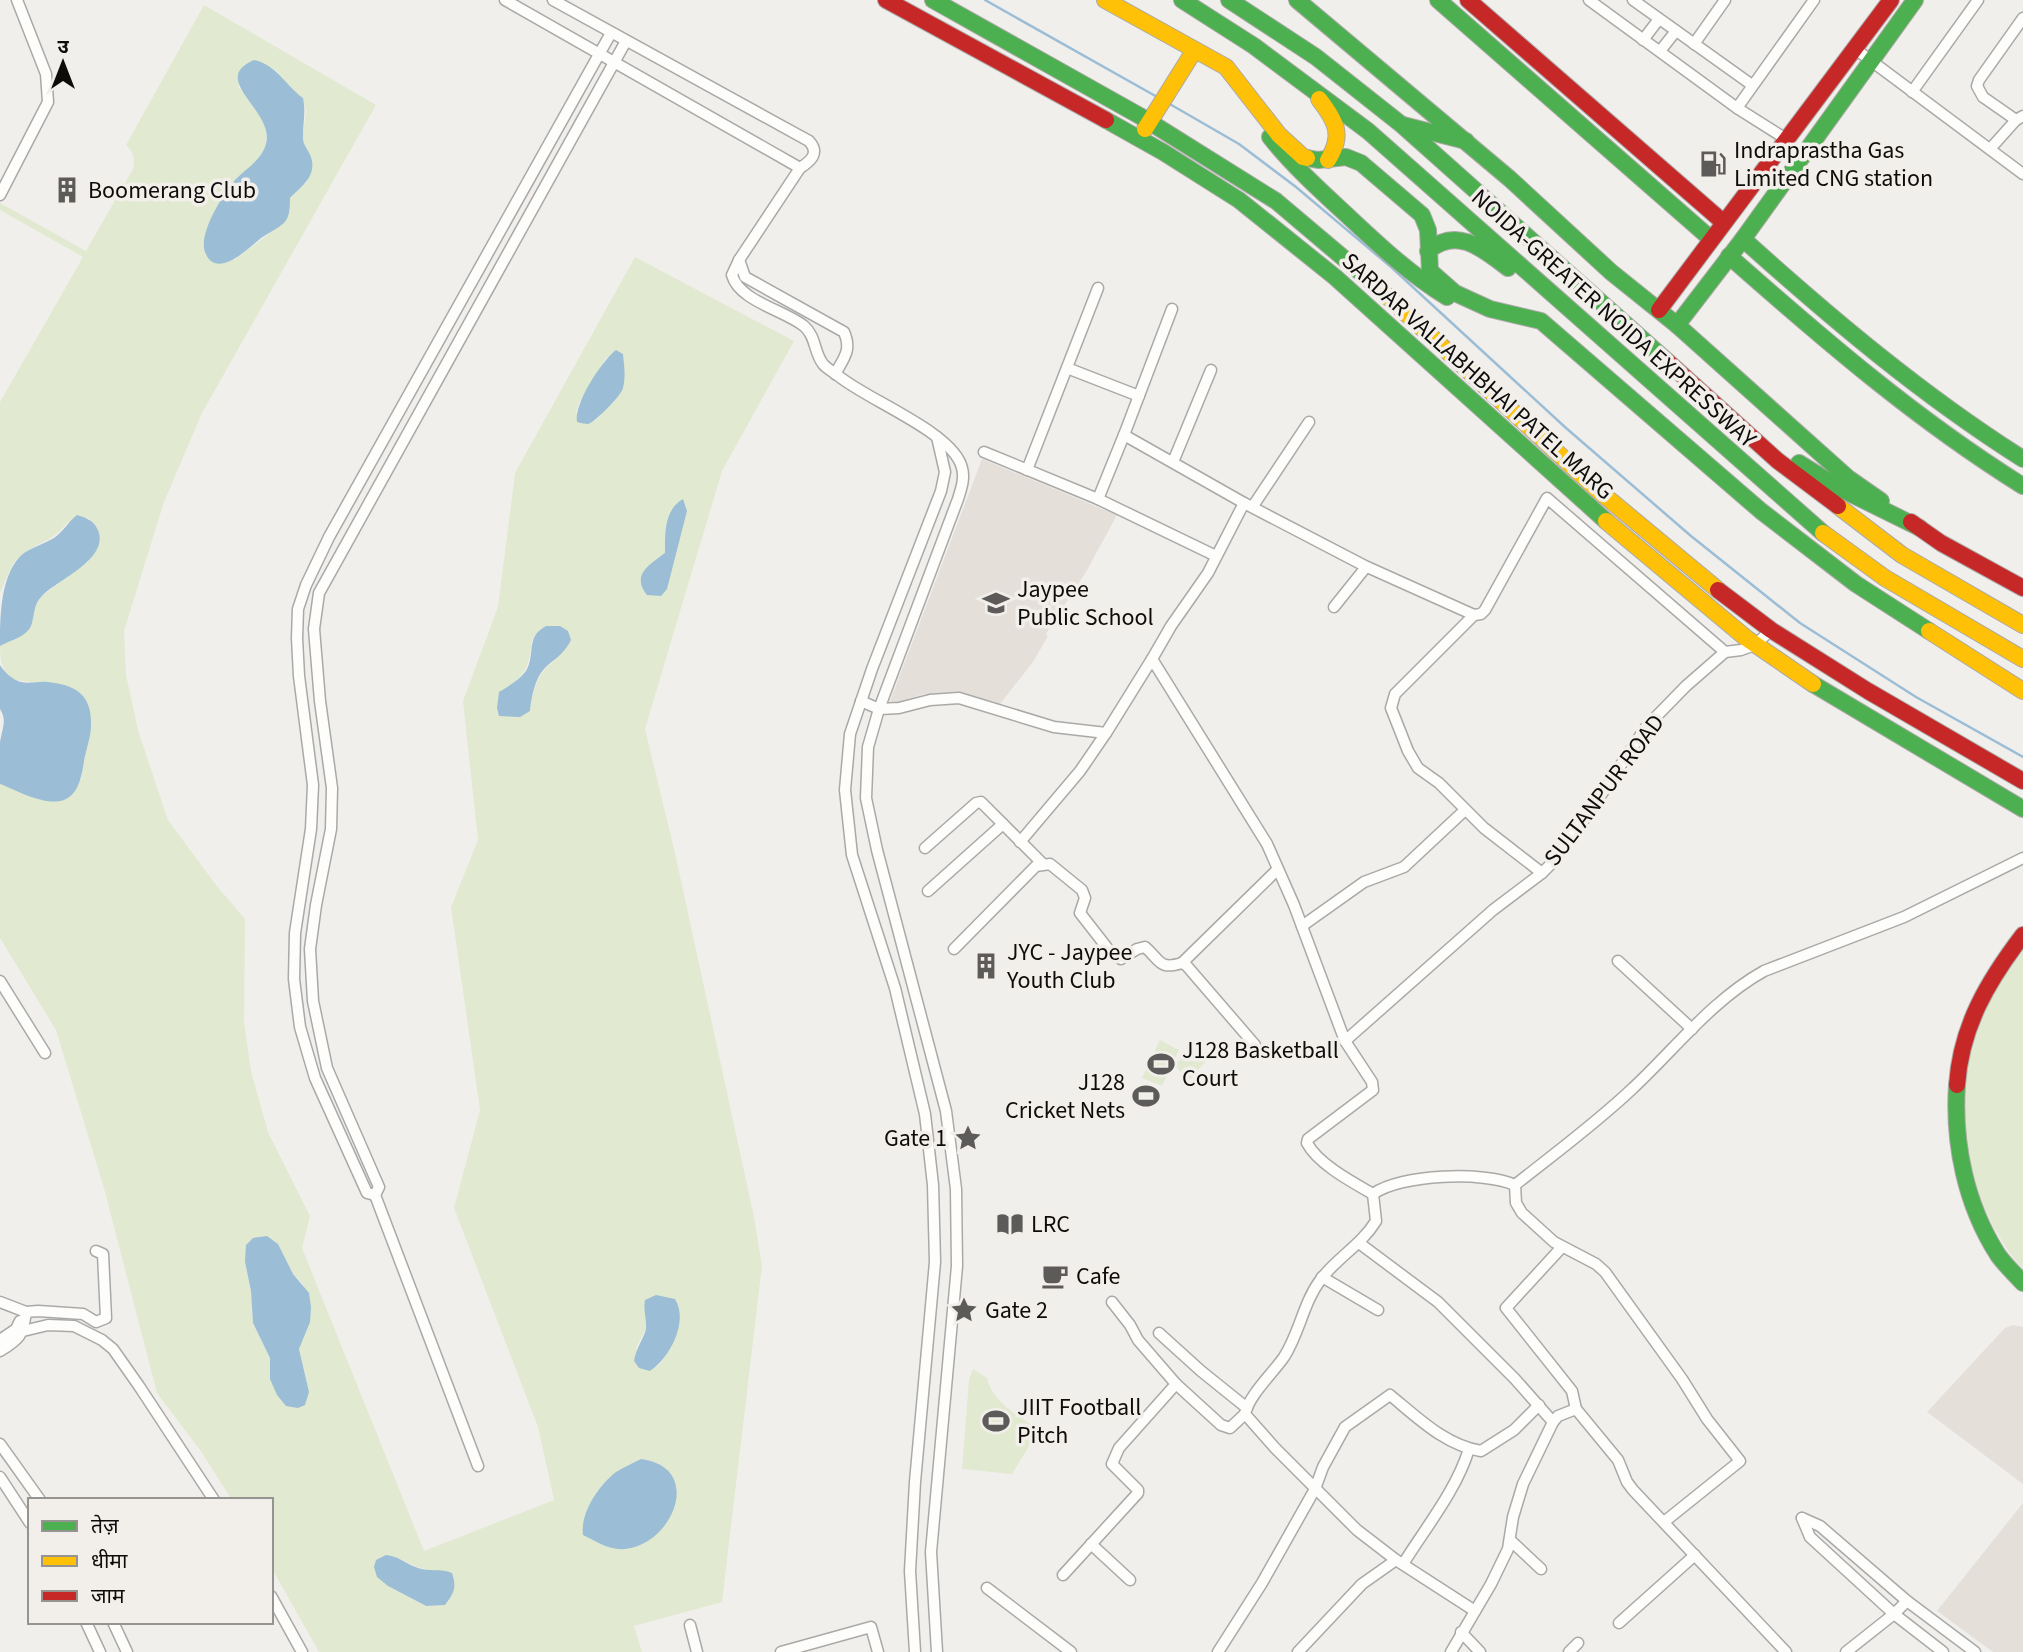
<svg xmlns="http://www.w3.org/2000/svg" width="2023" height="1652" font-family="'Source Sans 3','Noto Sans Devanagari',sans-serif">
<rect width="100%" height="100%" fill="#f1efec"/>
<g fill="#e5dfd9">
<path d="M982,459L1117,515L1086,572L1046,634L1048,636L1033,662L1000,704L965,694H924L894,703L890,701Z"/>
<path d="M2013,1325L2023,1327V1484L1927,1412L2005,1328Z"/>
<path d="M2023,1503V1652H1993L1937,1611Z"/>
</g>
<g fill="#e1ead0" fill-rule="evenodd">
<path d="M204,5L376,105L202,413L164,502L124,631L126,675L138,730L168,820L216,885L245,919L244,1022L251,1071L268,1132L310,1216L302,1248L424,1551L554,1500L538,1427L454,1208L480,1110L451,907L478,840L463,701L498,607L515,473L635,257L794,341L722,471L645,729L675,853L754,1217L762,1266L722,1602L634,1626L642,1652H319L271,1567V1500H232L200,1450L157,1393L104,1188L56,1030L0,938V784L45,800L81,779L85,753L48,682C16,682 0,683 0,646L30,627L36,603L42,596L83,565L100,537L97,527L88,518L68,522C50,544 42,540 23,554C11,562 6,580 0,593V402L83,257L0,210V203L86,251L133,169C135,158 134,153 126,145ZM276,70L290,89L303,98L306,112L302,140L311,158L307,182L290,198V211L285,222L234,260L235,180C243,173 253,166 259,158C279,132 254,105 238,86ZM607,357L610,404L595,421L576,413L579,403ZM532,639L556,660C537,672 533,690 530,711L499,693C525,676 529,670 532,639ZM278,1244L293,1274L303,1284L302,1339L299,1349L309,1392L270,1379V1358L253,1323L251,1291L245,1262ZM646,1329L672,1345L660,1364L650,1371L636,1348ZM641,1459C662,1462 668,1469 677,1488L618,1471ZM386,1555C402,1556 413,1569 430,1570L445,1605L425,1606L388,1586Z"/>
<path d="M2023,951V1269C1964,1204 1948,1096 1983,1015C1993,992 2008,971 2023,951Z"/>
<path d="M1160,1040L1179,1050L1162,1086L1142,1078Z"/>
<path d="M1192,1047L1207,1060L1188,1081L1175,1065Z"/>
<path d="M973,1369L987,1378C992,1402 1019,1416 1039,1430L1012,1474L962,1469L969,1380Z"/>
</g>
<g fill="#9bbdd6">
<path d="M254,60C277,65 285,85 303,98C306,112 303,122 303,136C302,144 308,149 311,157C317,176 302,186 290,198C290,207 290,217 284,223C277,229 268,233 261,238C249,248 216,281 205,252C198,234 223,194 235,180C246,168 261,161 266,144C275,110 208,80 254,60Z"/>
<path d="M616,350L623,354C624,365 626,377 623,388C622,395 594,423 588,424C586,424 580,423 577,422C574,403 601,362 616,350Z"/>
<path d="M683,499L687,511L667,589L661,596L647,595C631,575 649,565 665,553C665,533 664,510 683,499Z"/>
<path d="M77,515C87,518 94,521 98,530C110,559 57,580 42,596C33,604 35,615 31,626C25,638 10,640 0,646C0,617 0,572 24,553C33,547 44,544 54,538C63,532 68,522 77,515Z"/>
<path d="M546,626H560L568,631L571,640C565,652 558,657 548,665C535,676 532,695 530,711L520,717L499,716L497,708L499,692C509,686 519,680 526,671C536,654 525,637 546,626Z"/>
<path d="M0,665C4,672 13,680 21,682C29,684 39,681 48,682C76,685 92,695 91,725C91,737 86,749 84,761C82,774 79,793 66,799C48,808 18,791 0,784C0,770 0,756 0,743C1,731 8,721 0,709Z"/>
<path d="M267,1236L278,1244L293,1274L309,1293L311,1307L310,1322L299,1349L309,1392L305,1405L298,1408L286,1406L277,1395L270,1379V1358L253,1323L251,1291L245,1262L246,1245L253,1238Z"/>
<path d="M656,1295L675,1299C689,1321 670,1358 650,1371L639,1368L634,1361C636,1348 644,1338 646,1329C647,1320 643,1310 645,1300Z"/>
<path d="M641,1459C704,1467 674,1544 625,1549C610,1551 596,1541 583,1535C580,1513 599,1485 616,1472C624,1467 633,1463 641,1459Z"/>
<path d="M386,1555C399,1556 406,1564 418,1568C430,1572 441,1568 452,1573C457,1588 454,1593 445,1605L426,1606L388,1586L377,1577L374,1567L376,1560Z"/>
</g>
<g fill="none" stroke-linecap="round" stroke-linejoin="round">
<g stroke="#9bbdd6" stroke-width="2.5">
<path d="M985,0L1159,98"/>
<path d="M1168,103L1239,144L1296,187L1391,267L1566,428L1691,536L1800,623L1916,697L2023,757"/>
</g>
<g stroke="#aba9a7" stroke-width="13">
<g id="street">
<path d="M505,0L800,168"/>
<path d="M553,0L809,141C820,153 811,161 800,168L739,260L732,275C739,301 784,310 804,326C816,336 814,353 823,364C826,368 832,371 836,374C864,399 954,432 962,468C965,479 961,489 958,499L879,709L868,747L866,798L877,850L946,1111L956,1189L957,1266L931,1552L937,1652"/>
<path d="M1589,0L1737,108L1786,139"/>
<path d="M1633,0L1752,85"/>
<path d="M611,33L329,537L306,585L298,609L297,638L299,676L313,785L311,829L295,933L294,979L300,1027L315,1078L367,1193L375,1195L379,1187L327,1068L313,1001L310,949L316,905L331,829L332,788L320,701L314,629L319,593L626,41"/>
<path d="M1643,40L1659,19"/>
<path d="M1694,44L1725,0"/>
<path d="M1854,48L2023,174"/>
<path d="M1660,51L1676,31"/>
<path d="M1912,92L1978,0"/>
<path d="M1737,108L1814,0"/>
<path d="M2016,120L1983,97L1977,86L1979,80L2023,18"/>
<path d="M1990,149L2016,120L2023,116"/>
<path d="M0,195L48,102L46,74L17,0"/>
<path d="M739,260L745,277L844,332C852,350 844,358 835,374"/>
<path d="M1067,368L1139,396"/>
<path d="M1124,435L1172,309"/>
<path d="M984,452L1098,499L1216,556"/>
<path d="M1173,462L1211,370"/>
<path d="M1027,470L1098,288"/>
<path d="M1098,499L1124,435L1244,503"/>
<path d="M1253,506L1309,422"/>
<path d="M1334,607L1366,567"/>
<path d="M1474,615L1395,694L1391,708L1408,751L1418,768L1439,783L1484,828L1542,873"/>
<path d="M861,701L879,709L899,708L930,700L959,698L1054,727L1106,733L1152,659"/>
<path d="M1020,842L1080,771L1106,733"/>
<path d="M925,848L976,803L981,802L1043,864"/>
<path d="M928,891L1003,824"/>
<path d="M1302,926L1364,882L1404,867L1465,810"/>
<path d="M954,949L1036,866L1050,864L1082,890L1085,898L1080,913L1112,954L1121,959L1137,949L1145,947C1161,961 1159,970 1182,963L1186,965L1255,1045"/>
<path d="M1618,961L1692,1029"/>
<path d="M1182,963L1277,870"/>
<path d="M0,981L45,1053"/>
<path d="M1345,1041L1493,910L1542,873L1553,862L1589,813L1646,727L1686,686L1725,652L1741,650L1755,645L1771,630"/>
<path d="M1515,1185C1554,1154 1595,1124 1632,1089C1675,1049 1712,1000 1764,971L1904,917L2023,858"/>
<path d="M1515,1185L1516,1203L1522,1213L1554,1242L1596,1264L1605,1272L1682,1379L1707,1419L1740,1461L1664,1522"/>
<path d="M1373,1194C1352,1182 1318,1164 1307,1143L1308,1139L1373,1090L1372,1082L1345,1041L1294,905L1267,844L1152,659L1171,626L1208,573L1244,503L1365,566L1474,615L1481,614L1485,610L1547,498L1725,652"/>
<path d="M375,1195L478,1466"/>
<path d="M1359,1243L1438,1302L1515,1379L1553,1422"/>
<path d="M1562,1247L1506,1308L1572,1391L1576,1409L1618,1460L1627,1482L1633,1490L1786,1652"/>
<path d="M1322,1277L1378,1310"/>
<path d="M0,1302L26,1312"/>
<path d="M1112,1302L1130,1325L1138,1340L1176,1384L1221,1425L1230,1428L1245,1414"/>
<path d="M23,1331L48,1325L74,1326L102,1340L113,1349L139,1386L214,1500"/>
<path d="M1159,1333L1201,1371L1247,1408"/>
<path d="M0,1340L16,1329L20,1321"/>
<path d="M0,1351C20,1339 23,1335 26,1312L38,1311L83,1314L96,1322L106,1318L103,1254L96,1251"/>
<path d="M0,1444L40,1500"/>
<path d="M0,1477L30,1523"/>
<path d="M1802,1518L1820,1526L1907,1601L1975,1652"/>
<path d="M1802,1518L1810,1537L1894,1614L1943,1652"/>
<path d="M1510,1540L1541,1569"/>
<path d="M1091,1544L1130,1580"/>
<path d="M1403,1564C1426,1527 1456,1491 1469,1449"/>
<path d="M1063,1575L1138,1493V1490L1112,1464L1119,1448L1176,1384"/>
<path d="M987,1588L1071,1652"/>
<path d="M271,1596L302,1652"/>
<path d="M1475,1611L1396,1560L1357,1530L1275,1448L1245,1414C1249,1395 1273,1373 1284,1357C1300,1332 1303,1303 1321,1279C1337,1258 1362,1244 1376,1221L1373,1194C1401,1174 1484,1171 1515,1185"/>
<path d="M86,1622L100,1652"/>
<path d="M113,1622L127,1652"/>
<path d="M1619,1623L1695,1555"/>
<path d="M690,1625L697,1652"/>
<path d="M1461,1632L1480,1652"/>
<path d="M781,1652L871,1627L878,1652"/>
<path d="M915,1652L910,1571L915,1482L935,1262L933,1185L925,1114L895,988L852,855L845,790L850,734L872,669L941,491L945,472L937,437"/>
<path d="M1218,1652L1262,1583L1315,1489L1323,1467L1345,1427L1390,1395C1418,1418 1445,1445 1481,1451L1514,1430L1539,1405"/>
<path d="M1298,1652L1362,1584L1396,1560"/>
<path d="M1451,1652L1491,1584L1508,1549L1513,1517L1523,1484L1553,1422L1558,1416L1576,1409"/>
<path d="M1569,1652L1578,1643"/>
<path d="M1846,1652L1894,1614L1907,1601"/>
</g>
</g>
<g stroke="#aba9a7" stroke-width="18">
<g id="fast">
<path d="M933,0L1140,116L1276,201L1373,283"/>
<path d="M1182,0L1254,46L1368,131L1823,533"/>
<path d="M1229,0L1316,57L1402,125L1668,362"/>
<path d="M1297,0L1510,179L1611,272L1677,325L1848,478L1881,501"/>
<path d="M1438,0L1711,239"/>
<path d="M1106,120L1163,152L1239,200L1335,277L1606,521"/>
<path d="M1403,125L1466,141"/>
<path d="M1270,137C1294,167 1322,192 1350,218C1381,247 1411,275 1447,297"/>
<path d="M1307,158L1318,160L1346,157L1361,163L1422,215L1428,230L1430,271L1455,293L1490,309L1541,321L1761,511L1856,584L1929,631"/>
<path d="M1743,239C1832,319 1922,395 2023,459"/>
<path d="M1428,251C1457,226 1483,249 1508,268"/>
<path d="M1729,256C1823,339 1917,420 2023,486"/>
<path d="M1677,325L1743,239L1915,0"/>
<path d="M1799,463L1841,489L1920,528"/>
<path d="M1813,684L2023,809"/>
<path d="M1957,1085C1953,1144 1966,1205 1998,1255C2005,1265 2015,1274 2023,1283"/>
</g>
</g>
<g stroke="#aba9a7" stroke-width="18">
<g id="slow">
<path d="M1105,0L1226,67L1279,135L1303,157L1307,158"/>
<path d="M1319,99C1336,121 1344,135 1328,160"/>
<path d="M1145,129L1194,51"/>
<path d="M1373,283L1599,491L1718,590"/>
<path d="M1838,506L1902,555L2023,625"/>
<path d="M1606,521L1746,638L1813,684"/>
<path d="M1823,533L1885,578L2023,659"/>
<path d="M1929,631L2023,691"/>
</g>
</g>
<g stroke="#aba9a7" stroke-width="18">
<g id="jam">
<path d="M886,0L1106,120"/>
<path d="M1468,0L1723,222"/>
<path d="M1659,310L1891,0"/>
<path d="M1668,362L1778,461L1838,506"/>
<path d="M1911,522L1941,543L2023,588"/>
<path d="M1718,590L1771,630L1868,691L2023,781"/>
<path d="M1957,1085C1961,1026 1988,981 2023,935"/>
</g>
</g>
<use href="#street" stroke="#fdfdfc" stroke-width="10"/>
<use href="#fast" stroke="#4caf50" stroke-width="16"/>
<use href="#slow" stroke="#ffc107" stroke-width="16"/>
<use href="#jam" stroke="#c62828" stroke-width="16"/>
</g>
<defs>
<g id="fuel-bare" transform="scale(2.1)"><path d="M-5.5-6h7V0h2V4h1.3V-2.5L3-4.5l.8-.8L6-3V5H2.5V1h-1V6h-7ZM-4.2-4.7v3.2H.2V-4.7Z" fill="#5d5b59" stroke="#f2efeb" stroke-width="2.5" paint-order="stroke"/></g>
<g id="building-bare" transform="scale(2.1)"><path d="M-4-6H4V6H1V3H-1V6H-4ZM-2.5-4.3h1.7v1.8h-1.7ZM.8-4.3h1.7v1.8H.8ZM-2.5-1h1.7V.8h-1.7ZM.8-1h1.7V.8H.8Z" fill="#5d5b59" stroke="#f2efeb" stroke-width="2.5" paint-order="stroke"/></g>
<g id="school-bare" transform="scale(2.1)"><path d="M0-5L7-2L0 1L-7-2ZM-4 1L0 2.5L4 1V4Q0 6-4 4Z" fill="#5d5b59" stroke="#f2efeb" stroke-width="2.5" paint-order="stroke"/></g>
<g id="stadium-bare" transform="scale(2.1)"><path d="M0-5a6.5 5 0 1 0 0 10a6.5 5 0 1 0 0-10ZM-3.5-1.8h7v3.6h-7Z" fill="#5d5b59" stroke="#f2efeb" stroke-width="2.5" paint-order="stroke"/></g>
<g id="sight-bare" transform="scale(2.1)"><path d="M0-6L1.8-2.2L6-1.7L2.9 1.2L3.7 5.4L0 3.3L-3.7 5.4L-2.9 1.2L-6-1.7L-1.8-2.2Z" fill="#5d5b59" stroke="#f2efeb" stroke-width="2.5" paint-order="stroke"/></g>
<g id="library-bare" transform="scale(2.1)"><path d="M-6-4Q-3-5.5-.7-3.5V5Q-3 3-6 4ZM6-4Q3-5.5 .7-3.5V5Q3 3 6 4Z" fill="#5d5b59" stroke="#f2efeb" stroke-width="2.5" paint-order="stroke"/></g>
<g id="cafe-bare" transform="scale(2.1)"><path d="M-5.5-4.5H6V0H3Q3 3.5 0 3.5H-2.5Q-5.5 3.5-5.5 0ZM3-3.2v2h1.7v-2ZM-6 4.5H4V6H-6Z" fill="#5d5b59" stroke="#f2efeb" stroke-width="2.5" paint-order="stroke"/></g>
</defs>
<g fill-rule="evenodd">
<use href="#fuel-bare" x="1713" y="164"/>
<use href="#building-bare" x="67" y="190"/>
<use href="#school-bare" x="996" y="603"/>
<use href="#building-bare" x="986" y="966"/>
<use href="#stadium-bare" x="1161" y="1064"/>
<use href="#stadium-bare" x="1146" y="1096"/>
<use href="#sight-bare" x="968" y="1138"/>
<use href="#library-bare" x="1010" y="1224"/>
<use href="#cafe-bare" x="1055" y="1276"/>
<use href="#sight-bare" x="964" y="1310"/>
<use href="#stadium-bare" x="996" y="1421"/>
</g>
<g text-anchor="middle" stroke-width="7" stroke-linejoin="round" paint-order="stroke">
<g font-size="24" fill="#0d0c0a" stroke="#f2efeb" text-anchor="start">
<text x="1734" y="158">Indraprastha Gas<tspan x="1734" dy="28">Limited CNG station</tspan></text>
<text x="88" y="198">Boomerang Club</text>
<text x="1017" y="597">Jaypee<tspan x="1017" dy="28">Public School</tspan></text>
<text x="1007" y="960">JYC - Jaypee<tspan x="1007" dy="28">Youth Club</tspan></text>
<text x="1182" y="1058">J128 Basketball<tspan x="1182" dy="28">Court</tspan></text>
<text x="1125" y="1090" text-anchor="end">J128<tspan x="1125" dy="28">Cricket Nets</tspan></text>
<text x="947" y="1146" text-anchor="end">Gate 1</text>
<text x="1031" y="1232">LRC</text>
<text x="1076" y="1284">Cafe</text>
<text x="985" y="1318">Gate 2</text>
<text x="1017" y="1415">JIIT Football<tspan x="1017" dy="28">Pitch</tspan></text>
</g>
<g font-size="24" fill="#0d0c0a" stroke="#f2efeb">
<text transform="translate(1614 318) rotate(42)" y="8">NOIDA-GREATER NOIDA EXPRESSWAY</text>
<text transform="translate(1478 376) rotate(42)" y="8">SARDAR VALLABHBHAI PATEL MARG</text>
<text transform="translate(1604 790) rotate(-53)" y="8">SULTANPUR ROAD</text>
</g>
</g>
<rect x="28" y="1498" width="245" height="126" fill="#f2efeb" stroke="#969491" stroke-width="2"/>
<rect x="42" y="1521" width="35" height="10" fill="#4caf50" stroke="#969491" stroke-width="2"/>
<text x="91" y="1533" font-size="21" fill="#0d0c0a">तेज़</text>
<rect x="42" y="1556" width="35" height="10" fill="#ffc107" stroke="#969491" stroke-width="2"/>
<text x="91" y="1568" font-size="21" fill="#0d0c0a">धीमा</text>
<rect x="42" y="1591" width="35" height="10" fill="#c62828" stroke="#969491" stroke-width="2"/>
<text x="91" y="1603" font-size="21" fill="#0d0c0a">जाम</text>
<g transform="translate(63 63)" stroke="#f2efeb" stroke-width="5" paint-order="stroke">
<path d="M0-5L12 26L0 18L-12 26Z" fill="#0d0c0a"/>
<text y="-10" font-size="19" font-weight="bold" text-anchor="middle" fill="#0d0c0a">उ</text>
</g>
</svg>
